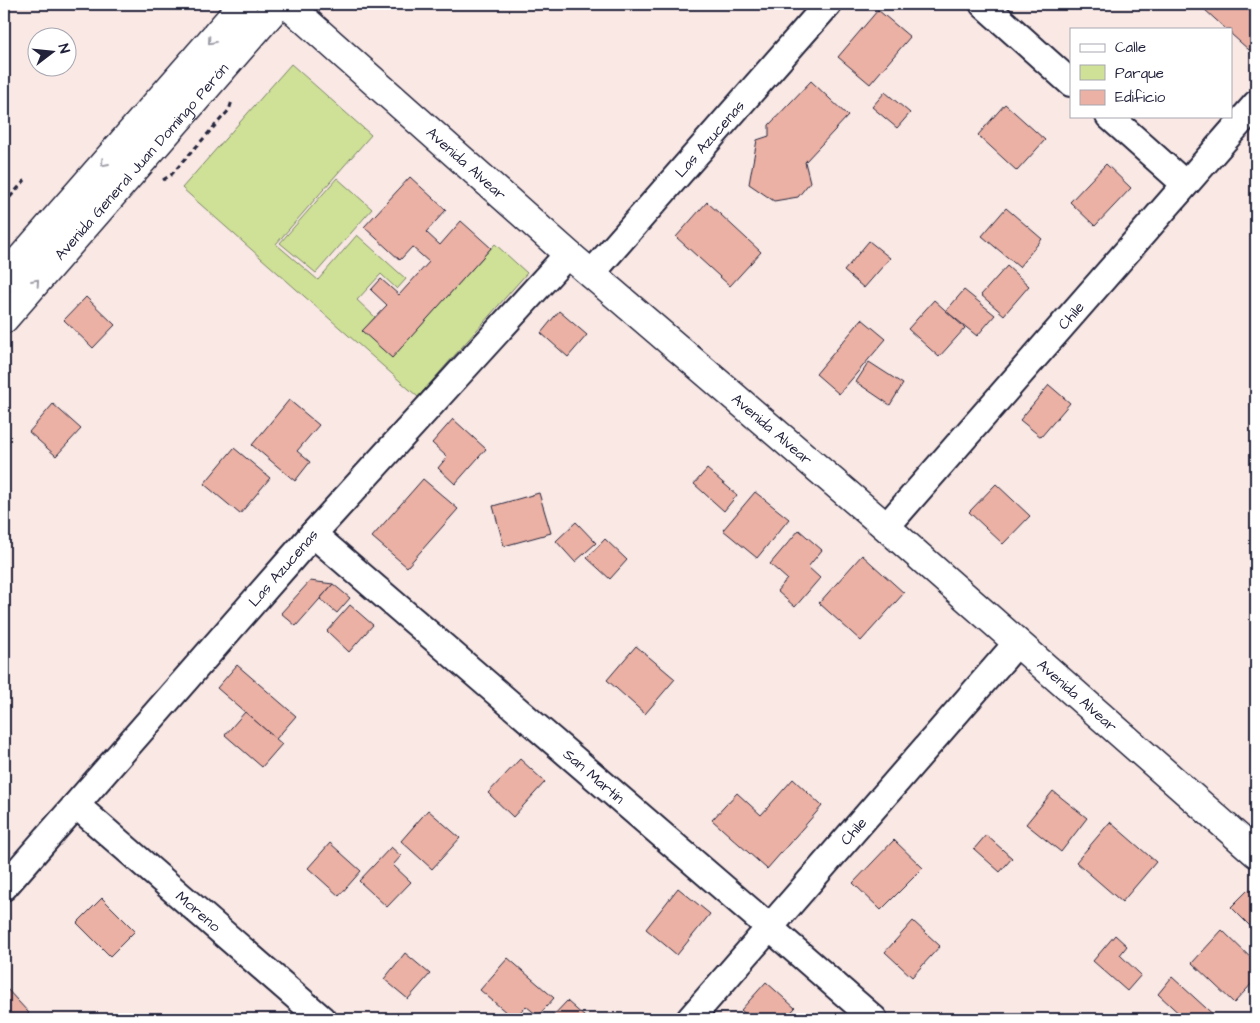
<svg xmlns="http://www.w3.org/2000/svg" width="1260" height="1023" font-family="'Architects Daughter',sans-serif">
<rect width="100%" height="100%" fill="#f9e8e4"/>
<filter id="ink" filterUnits="userSpaceOnUse"><feTurbulence type="fractalNoise" baseFrequency=".02" numOctaves="2"/><feDisplacementMap in="SourceGraphic" scale="10" xChannelSelector="R" yChannelSelector="G"/><feConvolveMatrix kernelMatrix="1 2 1 2 8 2 1 2 1" color-interpolation-filters="sRGB"/></filter>
<g filter="url(#ink)">
<g fill="#cfe196" stroke="#788268">
<path d="M291,64L371,135L276,244L318,280L357,235L406,279L397,289L381,274L357,300L375,317L363,331L392,357L495,244L527,273L418,397L182,188Z"/>
<path d="M337,178L372,209L316,273L280,243Z"/>
</g>
<g fill="#ebb1a4" stroke="#22223b">
<path d="M1209,4H1256V43L1249,50L1231,34V29H1226L1204,9Z"/>
<path d="M878,10L910,37L870,84L838,57Z"/>
<path d="M811,81L848,116L805,162L810,182L798,197L774,201L749,184L757,140L769,136V125Z"/>
<path d="M885,92L910,113L897,128L872,107Z"/>
<path d="M1005,104L1045,140L1017,171L978,135Z"/>
<path d="M1106,164L1131,188L1095,226L1070,202Z"/>
<path d="M410,177L446,210L426,232L440,245L461,221L491,248L392,358L362,331L387,305L371,290L381,279L399,295L429,262L412,247L400,260L364,227Z"/>
<path d="M707,202L761,252L730,286L676,237Z"/>
<path d="M1006,208L1042,239L1019,267L982,236Z"/>
<path d="M869,241L890,258L864,288L844,271Z"/>
<path d="M1007,266L1029,286L1004,315L981,295Z"/>
<path d="M964,290L995,315L977,336L946,311Z"/>
<path d="M86,297L115,325L93,348L64,320Z"/>
<path d="M934,300L965,328L939,357L908,329Z"/>
<path d="M559,311L587,335L568,357L541,333Z"/>
<path d="M862,319L886,339L839,394L816,374Z"/>
<path d="M869,362L903,384L890,405L856,382Z"/>
<path d="M1049,385L1070,403L1041,437L1020,420Z"/>
<path d="M289,400L319,425L297,451L310,462L295,481L252,445Z"/>
<path d="M53,404L81,429L56,456L29,432Z"/>
<path d="M453,419L486,449L455,484L438,468L447,457L432,443Z"/>
<path d="M234,448L270,478L240,514L204,484Z"/>
<path d="M707,469L737,495L724,511L694,484Z"/>
<path d="M423,479L458,509L407,567L372,537Z"/>
<path d="M996,484L1030,516L1003,544L969,512Z"/>
<path d="M755,492L789,519L757,558L723,530Z"/>
<path d="M539,493L551,533L504,546L493,506Z"/>
<path d="M576,522L596,543L575,562L556,541Z"/>
<path d="M799,530L822,550L808,567L820,578L795,607L777,591L787,579L770,564Z"/>
<path d="M605,539L627,560L610,579L587,558Z"/>
<path d="M862,555L904,593L861,641L819,603Z"/>
<path d="M310,581L333,584L296,626L281,613Z"/>
<path d="M333,584L350,598L337,613L320,599Z"/>
<path d="M350,605L373,625L349,652L327,631Z"/>
<path d="M636,646L675,679L645,714L607,680Z"/>
<path d="M237,665L296,716L276,739L217,688Z"/>
<path d="M245,712L282,744L262,767L225,735Z"/>
<path d="M520,759L545,782L513,817L488,793Z"/>
<path d="M793,779L822,806L767,869L712,820L737,793L761,815Z"/>
<path d="M1053,791L1087,818L1061,852L1026,824Z"/>
<path d="M428,810L460,838L432,869L401,841Z"/>
<path d="M1110,822L1156,862L1122,902L1076,862Z"/>
<path d="M986,835L1012,858L1000,872L974,849Z"/>
<path d="M894,840L923,868L881,910L853,883Z"/>
<path d="M330,843L361,871L339,896L308,868Z"/>
<path d="M391,847L401,856L393,865L411,882L387,907L359,881Z"/>
<path d="M678,888L710,914L677,955L646,929Z"/>
<path d="M1249,889L1256,895V926L1253,929L1231,907Z"/>
<path d="M102,898L135,931L110,956L77,923Z"/>
<path d="M913,921L940,946L912,977L885,952Z"/>
<path d="M1222,930L1256,963V979L1234,1003L1192,963Z"/>
<path d="M1115,935L1127,946L1120,955L1141,975L1127,991L1093,961Z"/>
<path d="M405,953L430,974L408,999L384,979Z"/>
<path d="M508,958L554,998L538,1016L526,1006L514,1019L480,990Z"/>
<path d="M1172,977L1218,1019H1185L1158,994Z"/>
<path d="M766,982L795,1008L785,1019H751L741,1010Z"/>
<path d="M6,988L29,1013L23,1019H4V990Z"/>
<path d="M567,1001L585,1017L582,1019H550Z"/>
</g>
<g fill="none" stroke-linecap="round" stroke-linejoin="round">
<g stroke="#22223b" stroke-width="30">
<g id="minor">
<path d="M983,4L1071,83"/>
<path d="M1109,116L1185,184"/>
<path id="s1" d="M591,274L828,4"/>
<path id="s2" d="M886,527L1256,104"/>
<path id="s3" d="M313,534L770,928L874,1019"/>
<path id="s4" d="M76,805L322,1019"/>
<path id="s5" d="M4,887L313,534L568,254"/>
<path id="s6" d="M690,1019L1017,643"/>
</g>
</g>
<g stroke="#22223b" stroke-width="31">
<g id="tertiary">
<path id="s7" d="M287,4L568,254L886,527L1256,853"/>
</g>
</g>
<g stroke="#22223b" stroke-width="31">
<g id="secondary">
<path d="M4,278L243,4"/>
<path id="s8" d="M4,319L279,4"/>
</g>
</g>
<g stroke="#22223b" stroke-width="3" stroke-dasharray="5 4" stroke-linecap="butt">
<path d="M163,180L171,175L229,110L232,101"/>
<path d="M4,204L25,180"/>
<path d="M4,352L9,346"/>
</g>
<use href="#minor" stroke="#fff" stroke-width="26"/>
<use href="#tertiary" stroke="#fff" stroke-width="28"/>
<use href="#secondary" stroke="#fff" stroke-width="28"/>
</g>
<defs><path id="oneway-chevron" d="M-2-3.5L2.5 0L-2 3.5" fill="none" stroke-width="1.6" stroke-linecap="round" stroke-linejoin="round" transform="scale(1.25)"/></defs>
<g stroke="#9c9ca7">
<use href="#oneway-chevron" transform="translate(211 41) rotate(131)"/>
<use href="#oneway-chevron" transform="translate(104 163) rotate(131)"/>
<use href="#oneway-chevron" transform="translate(36 282) rotate(-49)"/>
</g>
</g>
<g text-anchor="middle" stroke-width="4.5" stroke-linejoin="round" paint-order="stroke">
<g font-size="15" fill="#22223b" stroke="#fff">
<text dy="5" stroke="none"><textPath href="#s1" startOffset="180">Las Azucenas</textPath></text>
<text dy="5" stroke="none"><textPath href="#s8" startOffset="209">Avenida General Juan Domingo Perón</textPath></text>
<text dy="5" stroke="none"><textPath href="#s7" startOffset="240">Avenida Alvear</textPath></text>
<text dy="5" stroke="none"><textPath href="#s2" startOffset="281">Chile</textPath></text>
<text dy="5" stroke="none"><textPath href="#s7" startOffset="645">Avenida Alvear</textPath></text>
<text dy="5" stroke="none"><textPath href="#s5" startOffset="424">Las Azucenas</textPath></text>
<text dy="5" stroke="none"><textPath href="#s7" startOffset="1050">Avenida Alvear</textPath></text>
<text dy="5" stroke="none"><textPath href="#s3" startOffset="371">San Martín</textPath></text>
<text dy="5" stroke="none"><textPath href="#s6" startOffset="249">Chile</textPath></text>
<text dy="5" stroke="none"><textPath href="#s4" startOffset="162">Moreno</textPath></text>
</g>
</g>
<rect width="1260" height="1023" fill="none" stroke="#fff" stroke-width="20"/>
<rect x="10" y="10" width="1240" height="1003" fill="none" stroke="#22223b" stroke-width="2" filter="url(#ink)"/>
<rect x="1070" y="28" width="162" height="90" fill="#ffffff" stroke="#a7a7b1"/>
<rect x="1080" y="44" width="25" height="8" fill="#ffffff" stroke="#a7a7b1"/>
<text x="1115" y="52" font-size="15" fill="#22223b">Calle</text>
<rect x="1080" y="65" width="25" height="15" fill="#cfe196" stroke="#a7a7b1"/>
<text x="1115" y="78" font-size="15" fill="#22223b">Parque</text>
<rect x="1080" y="90" width="25" height="15" fill="#ebb1a4" stroke="#a7a7b1"/>
<text x="1115" y="102" font-size="15" fill="#22223b">Edificio</text>
<g transform="translate(52 52) rotate(74)"><circle r="24" fill="#ffffff" stroke="#a7a7b1"/>
<path d="M0-4L9 19L0 12L-9 19Z" fill="#22223b"/>
<text y="-8" font-size="14" font-weight="bold" text-anchor="middle" fill="#22223b">N</text>
</g>
</svg>
